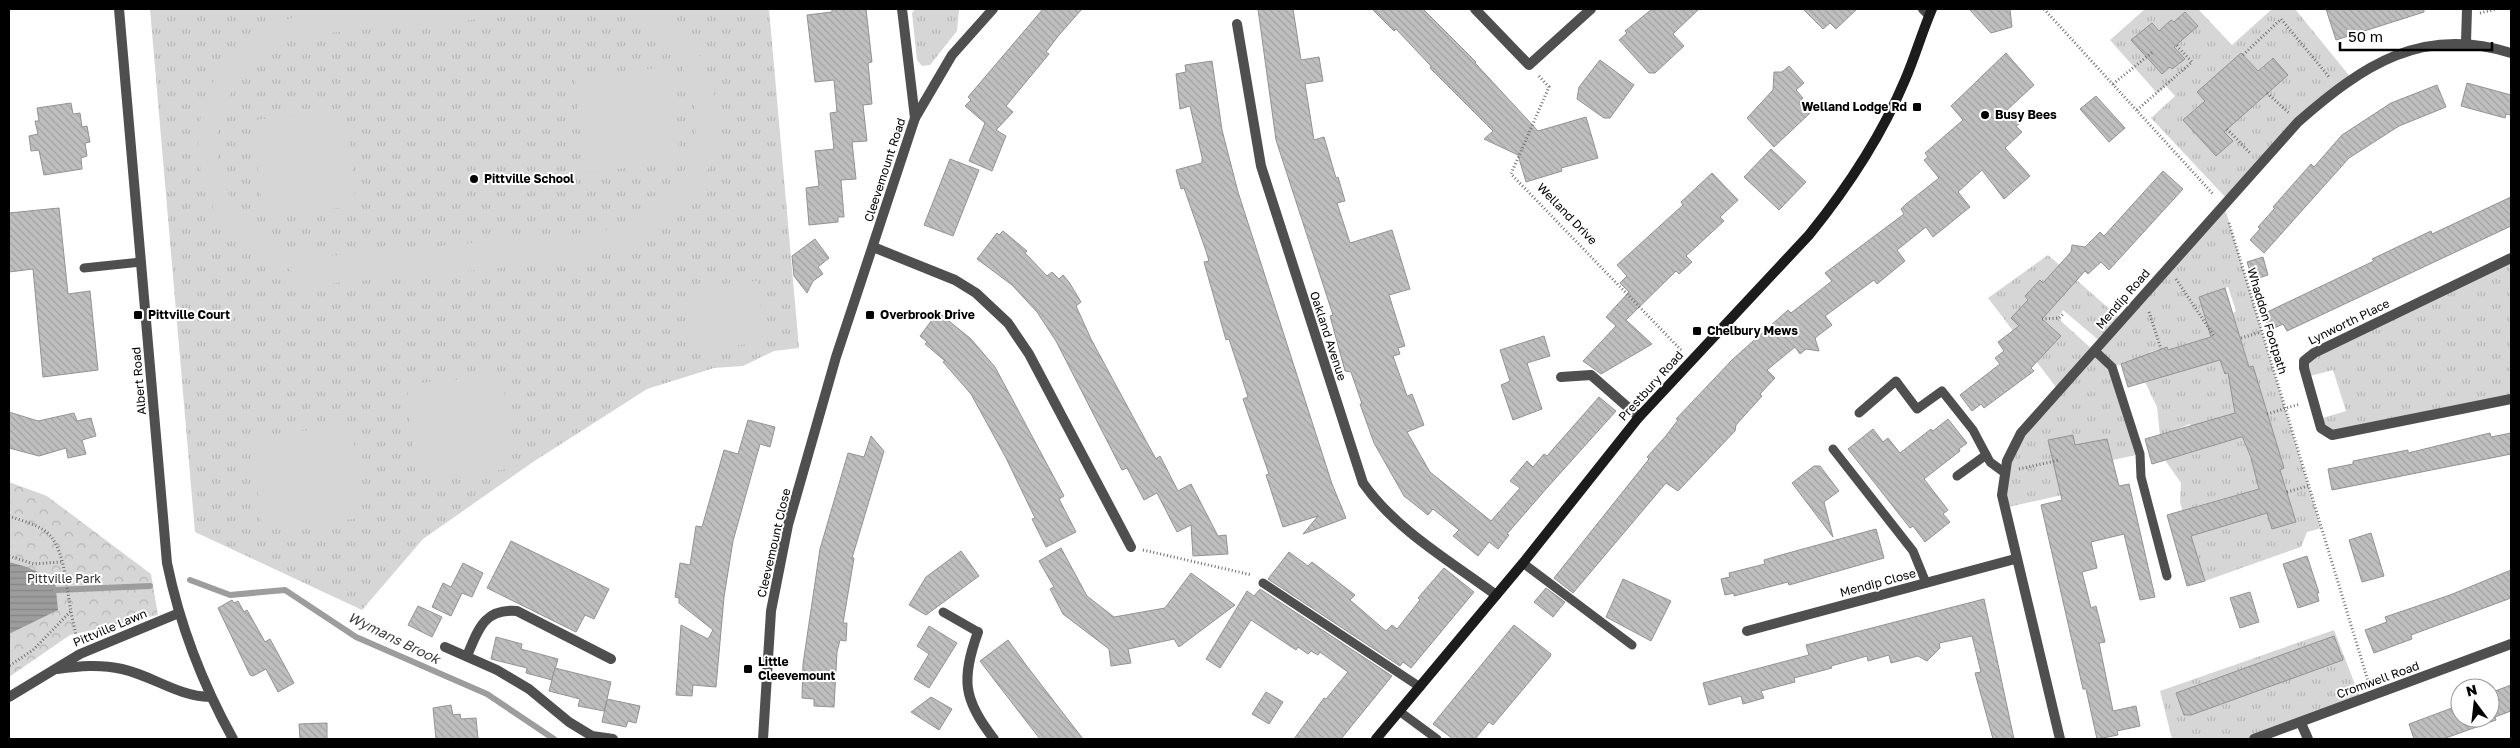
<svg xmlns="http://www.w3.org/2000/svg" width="2520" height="748" font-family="'Golos Text',sans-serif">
<defs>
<pattern id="grass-tufts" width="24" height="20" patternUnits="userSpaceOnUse" patternTransform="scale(1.25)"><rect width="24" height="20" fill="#d6d6d6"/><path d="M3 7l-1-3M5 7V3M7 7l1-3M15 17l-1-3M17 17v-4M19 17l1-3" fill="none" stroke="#b6b6b6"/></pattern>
<pattern id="park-crowns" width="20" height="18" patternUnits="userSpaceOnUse" patternTransform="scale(1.25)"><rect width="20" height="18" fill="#d6d6d6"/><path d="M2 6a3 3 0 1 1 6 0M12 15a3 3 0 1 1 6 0" fill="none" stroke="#b6b6b6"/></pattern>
<pattern id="water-rules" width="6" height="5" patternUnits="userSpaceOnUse" patternTransform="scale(1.25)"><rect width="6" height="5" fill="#9d9d9d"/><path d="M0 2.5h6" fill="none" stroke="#858585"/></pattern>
<pattern id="building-back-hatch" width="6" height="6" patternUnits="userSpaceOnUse" patternTransform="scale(1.25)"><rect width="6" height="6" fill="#bfbfbf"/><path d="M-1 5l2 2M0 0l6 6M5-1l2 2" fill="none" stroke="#a2a2a2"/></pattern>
</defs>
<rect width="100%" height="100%" fill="#fff"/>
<g fill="url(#grass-tufts)" fill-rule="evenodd">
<path d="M150,9H769L799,348L774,351L743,366L714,368L647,389L533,462L423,539L362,610L195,532Z"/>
<path d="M915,9H958L959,11L957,31L930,65L922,66L917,60L912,13Z"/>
<path d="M2145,9H2198L2232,45L2272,9H2295L2352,79L2326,98L2228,200L2151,118L2175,96L2166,86L2157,93L2110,40ZM2272,58L2224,132L2233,141L2216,156L2183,120L2209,114Z"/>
<path d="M2224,205L2321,528L2307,532L2301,547L2205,581L2191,536L2267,513L2272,529L2296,522L2233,313L2236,311L2228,287L2199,297L2214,336L2168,350L2167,347L2150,352L2151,355L2113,367L2140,454L2086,466L2080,491L2004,508L2013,446L2059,391L1988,298L2048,255L2122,320ZM2063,310L2102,343L2094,351L2061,321L2059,316Z"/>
<path d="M2511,258V399L2336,435L2319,419L2346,411L2333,370L2306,377L2304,361Z"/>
<path d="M2220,360L2225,374L2229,373L2240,412L2191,426L2190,424L2160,436L2157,407L2145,382Z"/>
<path d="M2241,437L2243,438L2250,458L2253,457L2259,489L2197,506L2183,513L2180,502L2181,483L2165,460Z"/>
<path d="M2334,630L2361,700L2254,739H2172L2160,691Z"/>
</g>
<path fill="url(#park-crowns)" d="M9,482L47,496L151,574L158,615L70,635L9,677Z"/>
<g fill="#d6d6d6" fill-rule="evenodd">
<path d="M371,9L658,10C672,22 688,34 697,51C710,73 719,102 718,127C715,170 688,216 650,236C633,245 614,249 595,252L596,259L292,287L291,270L259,257L234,236L214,210L201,172L197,137L205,98L222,65L249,39L273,24L300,15ZM589,9C610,13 630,16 647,29C714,76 713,169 644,215C629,226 612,229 594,232L328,256C310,253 292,252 276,243C179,189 209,50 317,34Z"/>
<path d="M672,67L680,163L584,172L575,75Z"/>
<path d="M346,111L356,206L263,216L253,120Z"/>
<path d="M758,281L763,343L692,349L687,287Z"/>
<path d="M503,376L511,469L416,478L407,384Z"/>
<path d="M352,425L363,518L262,529L252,437Z"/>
</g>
<path fill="url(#water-rules)" d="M9,562L27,567L55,580L58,610L9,634Z"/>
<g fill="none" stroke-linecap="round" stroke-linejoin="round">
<g stroke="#9d9d9d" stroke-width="6">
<path d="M190,580L230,595L285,590L356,637L487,694L554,739"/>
<path d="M56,590L150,586"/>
</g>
</g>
<g fill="url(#building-back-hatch)" stroke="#939393">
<path d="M832,9H866L872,62L868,63L872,104L863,105L867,141L852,142L856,179L841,180L844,217H838V222L809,225L806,188L819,186L815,151L834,149L830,113L837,112L834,80L815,82L807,15L832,12Z"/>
<path d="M1043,9H1082L1059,35L1046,52L1049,54L1006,106L1013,112L996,130L1006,136L992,171L969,161L985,123L965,106L971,100L968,97Z"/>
<path d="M1258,9H1293L1301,60L1319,57L1323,81L1305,84L1314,140L1324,137L1336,178L1338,177L1345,201L1337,203L1350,243L1392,230L1410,289L1389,295L1405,346L1398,348L1400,354L1393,356L1407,396L1412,394L1424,425L1407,432L1430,472L1491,521L1520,488L1510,481L1527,461L1533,467L1544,454L1547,456L1599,397L1616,411L1546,489L1507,534L1509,535L1498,549L1489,542L1478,556L1453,536L1459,530L1433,509L1428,515L1404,496L1374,443L1360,404H1362L1351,372L1345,371L1330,316L1333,315L1276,140Z"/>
<path d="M1372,9H1423L1476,62L1475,63L1538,131L1586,117L1598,158L1561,168L1562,171L1526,182L1518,155L1484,139L1493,131L1430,68L1431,66L1396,29L1394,31Z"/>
<path d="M1652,9H1699L1673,34L1684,46L1655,73H1649L1619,40L1627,33L1625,31Z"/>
<path d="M1803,9H1857L1836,29L1830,23L1823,29Z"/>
<path d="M1969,9H2010L2012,27L1991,33Z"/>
<path d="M2326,9H2424V12L2336,40Z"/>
<path d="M2185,12L2198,26L2174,47L2185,59L2172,69L2170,67L2162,74L2131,40L2152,23L2159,31L2171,20L2174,22Z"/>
<path d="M2006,53L2034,85L2007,110L2019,124L2016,126L2022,132L2005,148L2030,176L2004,199L1982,170L1958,192L1970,207L1933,237L1926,227L1897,250L1905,261L1877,284L1874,280L1825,316L1832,325L1815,338L1819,351L1806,349L1800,354L1795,347L1767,370L1775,378L1760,394L1762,396L1736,425L1735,431L1678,491L1666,483L1573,593L1554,578L1649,459L1647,457L1665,437L1678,420L1676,419L1733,359L1788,310L1791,313L1832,281L1825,273L1904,214L1901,209L1906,204L1939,178L1924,160L1928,157L1925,153L1963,120L1951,106Z"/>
<path d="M2241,53L2258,71L2273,58L2288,75L2224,132L2233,141L2216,156L2183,120L2205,101L2197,92Z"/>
<path d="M1600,60L1634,85L1610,118H1604L1577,99L1579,87Z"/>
<path d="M1212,61L1222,130L1238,192L1332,484L1346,518L1303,534L1318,516L1283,527L1266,475L1269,474L1243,399L1248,397L1229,339L1226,340L1204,262L1209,261L1206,251L1184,188L1181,189L1176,170L1202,163V157L1190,106L1180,109L1176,74L1186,72L1185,65Z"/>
<path d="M1789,66L1804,83L1796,90L1803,98L1799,102L1810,113L1774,147L1747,118L1773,90L1774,72H1782Z"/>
<path d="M2467,83L2511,95V115L2506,114L2505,118L2461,106Z"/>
<path d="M2437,85L2446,107L2399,126L2349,158L2264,253L2250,240L2260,229L2258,227L2275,208L2273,207L2311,164L2314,167L2342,135L2391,103Z"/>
<path d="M2096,96L2125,128L2109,142L2080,109Z"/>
<path d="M71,103L73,114L80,113L82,127L87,126L90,142L85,143L87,156L81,158L82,169L44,175L39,150L31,151L29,136L38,134L35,121H39L37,108Z"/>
<path d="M1771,149L1806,182L1779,210L1744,177Z"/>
<path d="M950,159L979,170L953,236L924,225Z"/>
<path d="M2163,171L2183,189L2109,270L2101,262L2088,274L2085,271L2042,319L2061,336L2031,368L2034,371L1984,408L1981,404L1972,411L1960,395L2000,364L1995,358L2004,351L1998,342L2019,326L2011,318L2028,300L2025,296L2040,280L2043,283L2071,252L2072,245L2085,247L2100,232L2104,236Z"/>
<path d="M1712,173L1738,200L1720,217L1724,221L1686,256L1692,262L1679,274L1676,271L1626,320L1652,344L1601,374L1583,361L1616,326L1606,317L1629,292L1620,283L1627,276L1617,265L1683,205L1681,202Z"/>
<path d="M2511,197V226L2287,331L2283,324L2270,330L2263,314L2374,261L2372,259L2431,231L2432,234Z"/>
<path d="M59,208L68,294L90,291L98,370L43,377L33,269L9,272V213Z"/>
<path d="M1003,231L1027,251L1025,253L1047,276L1052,272L1059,279L1063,275L1069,282L1081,302L1076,306L1091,339L1146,441L1156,459L1160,456L1178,491L1191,484L1218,536L1226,535L1228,554L1193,556L1191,525L1177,532L1157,493L1144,500L1127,468L1122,470L1056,341L1037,312L1012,285L977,259L997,233L999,235Z"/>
<path d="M815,239L829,258L818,267L823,274L813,281L807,293L794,276L792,256Z"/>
<path d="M2263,257L2268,275L2253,280L2247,262Z"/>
<path d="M2225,288L2249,367L2253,366L2284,468L2280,470L2296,522L2272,529L2267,513L2191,536L2205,581L2187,586L2167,515L2259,489L2251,458L2243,438L2241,437L2152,464L2145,439L2235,413L2228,373L2225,374L2220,360L2128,387L2121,364L2167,347L2168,350L2211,337L2199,297Z"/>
<path d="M938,312L971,339L995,367L1064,496L1059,499L1076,532L1046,547L1032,519L1035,518L1006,458L971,394L943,362L945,361L925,344L927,342L920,336Z"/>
<path d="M1544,336L1550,356L1527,363L1542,409L1513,420L1501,385L1510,381L1500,350Z"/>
<path d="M9,412L38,421L74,413L77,421L91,418L96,436L82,440L86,454L68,458L66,448L39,456L9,448Z"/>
<path d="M1948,419L1967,443L1959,449L1960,451L1924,479L1948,510L1943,514L1950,522L1925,542L1913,526L1910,528L1848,449L1873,429L1883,442L1888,438L1900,453L1931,429L1933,431Z"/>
<path d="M748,420L775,427L770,447L760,444L733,541L724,597L716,687L693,685L692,696L676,695L681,625L708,639L713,630L679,603V598L675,597L680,563L690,565L696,526L702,527L724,450L738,454Z"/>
<path d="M2490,433L2491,437L2511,433V454L2332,490L2328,469L2353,464V461L2408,450V453Z"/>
<path d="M2073,435L2075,445L2107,439L2119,486L2129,484L2155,597L2140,600L2124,534L2091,542L2097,568L2082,572L2091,608L2096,606L2105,642L2099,643L2113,711L2136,706L2140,726L2117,731L2118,735L2097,739L2086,689H2083L2041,505L2062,500L2048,440Z"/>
<path d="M871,436L884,451L852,558H854L843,623H847L846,641L840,640L837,652L834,707L814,706V699L802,698L803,664L820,549L848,453L864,457Z"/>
<path d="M1814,466H1820L1839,491L1824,502L1833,537L1792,483Z"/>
<path d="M1876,529L1884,558L1789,585L1788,582L1734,596V593L1725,595L1721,579L1730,577L1729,573L1765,564L1764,560L1781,555Z"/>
<path d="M2371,533L2384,576L2362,582L2349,540Z"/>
<path d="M511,541L609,589L594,619L585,615L576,632L487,588Z"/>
<path d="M1061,548L1087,596L1114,617L1165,608L1191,573L1235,605L1179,647L1174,639L1128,649L1131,663L1111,666L1109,649L1063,614L1050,589L1054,587L1039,561Z"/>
<path d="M961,551L979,576L926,615L909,605L926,577Z"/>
<path d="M1289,552L1308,566L1312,562L1355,595L1350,600L1386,631L1392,625L1397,629L1420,600L1418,598L1444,568L1474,592L1411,668L1403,662L1400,666L1268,579Z"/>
<path d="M2307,556L2319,593H2317L2319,601L2298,608L2283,564Z"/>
<path d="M463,563L483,573L472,597L462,593L451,616L432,607L443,583L451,587Z"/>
<path d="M2511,570V598L2411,635L2412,639L2374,653L2365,630L2387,622L2385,617L2450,595Z"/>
<path d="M1623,579L1671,601L1651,641L1606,617Z"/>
<path d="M1546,588L1565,602L1553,617L1534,602Z"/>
<path d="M1260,589L1392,676L1341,739H1294L1324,698L1326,699L1348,672L1320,652L1318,655L1311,651L1308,654L1298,647L1296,650L1251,620L1220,668L1206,659L1247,591L1254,596Z"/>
<path d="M2250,592L2259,622L2240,628L2230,598Z"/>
<path d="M1984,599L2014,739H1993L1975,673L1981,672L1972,636L1939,643L1940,648L1927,661L1918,656L1891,663L1889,655L1868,661L1867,656L1831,666L1832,668L1794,678L1795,682L1761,691L1764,698L1743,704L1741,696L1709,705L1703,683L1809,655L1806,645Z"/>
<path d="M232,600L234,603L238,601L244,612L247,610L265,642L270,639L294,683L278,692L266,669L253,676L250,675L218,608Z"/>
<path d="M418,606L442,617L432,637L408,625Z"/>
<path d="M1514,625L1551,654L1550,657L1493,725L1489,722L1475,739H1453L1433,724Z"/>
<path d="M929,626L957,643L929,688L914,679L929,654L917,646Z"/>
<path d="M2334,636L2343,660L2191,715H2184L2176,693Z"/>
<path d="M496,637L522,644L521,649L558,659L552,680L526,673L527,668L491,659Z"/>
<path d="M1008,640L1026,665L1083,739H1040L999,686L980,661Z"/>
<path d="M555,668L611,682L607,699L640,706L636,723L628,721L626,727L602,722L607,700L604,711L578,706L580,699L549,691Z"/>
<path d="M2511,685V711L2495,717L2496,720L2443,739H2414L2409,724L2460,705V718H2490V693Z"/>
<path d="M1266,692L1283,702L1269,724L1252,714Z"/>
<path d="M931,697L952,709L939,730L911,712Z"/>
<path d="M451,705L453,715L460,714L461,719L476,718L478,739H436L433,708Z"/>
<path d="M327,723V739H300L299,724Z"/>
</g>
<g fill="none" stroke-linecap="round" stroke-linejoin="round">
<g stroke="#717171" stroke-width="3" stroke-dasharray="1 2.5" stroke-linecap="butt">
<path d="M2044,9L2213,194"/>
<path d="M2480,13L2496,9"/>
<path d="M2243,55L2281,19L2330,78"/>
<path d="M1539,76L1549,87L1511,174L1682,351"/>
<path d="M2113,84L2154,51"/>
<path d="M2267,93L2289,113"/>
<path d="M2137,110L2192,62L2176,45"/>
<path d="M2227,129L2251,154"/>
<path d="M2229,223L2368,681"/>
<path d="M2176,279L2214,336"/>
<path d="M2149,312L2161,349"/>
<path d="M2042,319L2059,318L2063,314"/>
<path d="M2241,338L2261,332"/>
<path d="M2267,414L2300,404"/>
<path d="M2019,469L2060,460"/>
<path d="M2287,492L2308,486"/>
<path d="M9,516C19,520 32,523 42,529C65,541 66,587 71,611L33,650L9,666"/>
<path d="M1143,550L1252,575"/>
<path d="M9,556L34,564L61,562"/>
<path d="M71,612L77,640"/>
</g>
<g stroke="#4f4f4f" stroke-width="9">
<path d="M84,268L141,262"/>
<path d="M2095,351L2112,367L2140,454L2141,477L2167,576"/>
<path d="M1859,413L1896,381L1917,409L1942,391L1973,430L1990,462L2005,473"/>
<path d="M1833,449L1913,551L1926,583"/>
<path d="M1957,476L1986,455"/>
<path d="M1523,563L1632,645"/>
<path d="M1263,583L1420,687"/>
<path d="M943,612L978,632"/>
<path d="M1399,711L1437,739"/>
</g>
<g stroke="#4f4f4f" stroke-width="10">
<path d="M902,9L915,118"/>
<path d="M1475,9L1529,65L1591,9"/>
<path d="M1923,9L1929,15"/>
<path d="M1237,24L1261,166L1363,483C1396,530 1450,561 1496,595"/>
<path d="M2466,42L2467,9"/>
<path d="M873,247L955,280L976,293L1008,323L1029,354L1131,547"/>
<path d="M2511,258L2314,353L2304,361V368L2321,428L2332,435L2511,399"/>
<path d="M1561,377L1591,375L1639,417"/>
<path d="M1747,631L2015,559"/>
<path d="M978,632C961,679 963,700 994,739"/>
<path d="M445,647L497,670L529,689L569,722L592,736L613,739"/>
<path d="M467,656C478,630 484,608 517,611L611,659"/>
<path d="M57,669C79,666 100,664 122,669C153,676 177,696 210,697"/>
<path d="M9,697L80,654L179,613"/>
<path d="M2301,723L2308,739"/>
<path d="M763,739L771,611L788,525L836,357L915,118L952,55L993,9"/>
<path d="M2060,739L2002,495L2007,461L2021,433L2298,122C2363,65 2422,25 2511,53"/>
<path d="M2254,739L2511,644"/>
</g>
<path stroke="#4f4f4f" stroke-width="10" d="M119,9L167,563C180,626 202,683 233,739"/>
<path stroke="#1c1c1c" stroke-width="10" d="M1376,739L1523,563L1639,417L1809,235C1848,187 1881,137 1905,80C1915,57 1922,32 1932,9"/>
</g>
<g fill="#000" stroke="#fff" stroke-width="2">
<rect x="1912" y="102" width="10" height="10" rx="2.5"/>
<circle cx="1985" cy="115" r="5"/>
<circle cx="474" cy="179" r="5"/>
<rect x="133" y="310" width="10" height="10" rx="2.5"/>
<rect x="865" y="310" width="10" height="10" rx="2.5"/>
<rect x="1692" y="326" width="10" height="10" rx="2.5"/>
<rect x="743" y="664" width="10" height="10" rx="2.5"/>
</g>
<g text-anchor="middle" stroke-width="4" stroke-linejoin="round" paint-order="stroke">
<g font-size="12" font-weight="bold" fill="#000" stroke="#fff" text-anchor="start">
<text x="1907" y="111" text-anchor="end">Welland Lodge Rd</text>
<text x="1995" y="119">Busy Bees</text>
<text x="484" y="183">Pittville School</text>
<text x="148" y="319">Pittville Court</text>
<text x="880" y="319">Overbrook Drive</text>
<text x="1707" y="335">Chelbury Mews</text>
<text x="758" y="666">Little<tspan x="758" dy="14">Cleevemount</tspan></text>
</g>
<g font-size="12" fill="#000" stroke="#fff">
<text transform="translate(885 170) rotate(-72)" y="4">Cleevemount Road</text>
<text transform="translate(1567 214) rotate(46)" y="4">Welland Drive</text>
<text transform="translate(2123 299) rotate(-49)" y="4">Mendip Road</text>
<text transform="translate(2267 321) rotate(73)" y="4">Whaddon Footpath</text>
<text transform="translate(2349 322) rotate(-26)" y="4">Lynworth Place</text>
<text transform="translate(1328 336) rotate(72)" y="4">Oakland Avenue</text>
<text transform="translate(139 381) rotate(-95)" y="4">Albert Road</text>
<text transform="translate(1651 386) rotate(-48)" y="4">Prestbury Road</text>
<text transform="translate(774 543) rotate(-77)" y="4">Cleevemount Close</text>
<text transform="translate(1878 583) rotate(-15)" y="4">Mendip Close</text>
<text transform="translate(110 628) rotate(-23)" y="4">Pittville Lawn</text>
<text transform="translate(2378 680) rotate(-20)" y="4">Cromwell Road</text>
</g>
<g font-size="12" fill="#2d2d2d" stroke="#fff">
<text x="64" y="583">Pittville Park</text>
</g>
<g font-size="14" font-style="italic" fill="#3e3e3e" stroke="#fff">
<text transform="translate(394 638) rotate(26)" y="5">Wymans Brook</text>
</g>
</g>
<rect width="2520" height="748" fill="none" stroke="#000000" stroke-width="20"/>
<g transform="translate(2475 703) rotate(345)"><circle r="24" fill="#ffffff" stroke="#999999"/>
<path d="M0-4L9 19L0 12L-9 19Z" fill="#000000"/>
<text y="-8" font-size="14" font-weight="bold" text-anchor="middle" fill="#000000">N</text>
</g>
<path d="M2340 42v8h152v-8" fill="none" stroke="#000000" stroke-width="2.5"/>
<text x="2348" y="42" font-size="15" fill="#000000" stroke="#ffffff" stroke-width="4" paint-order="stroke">50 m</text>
</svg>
